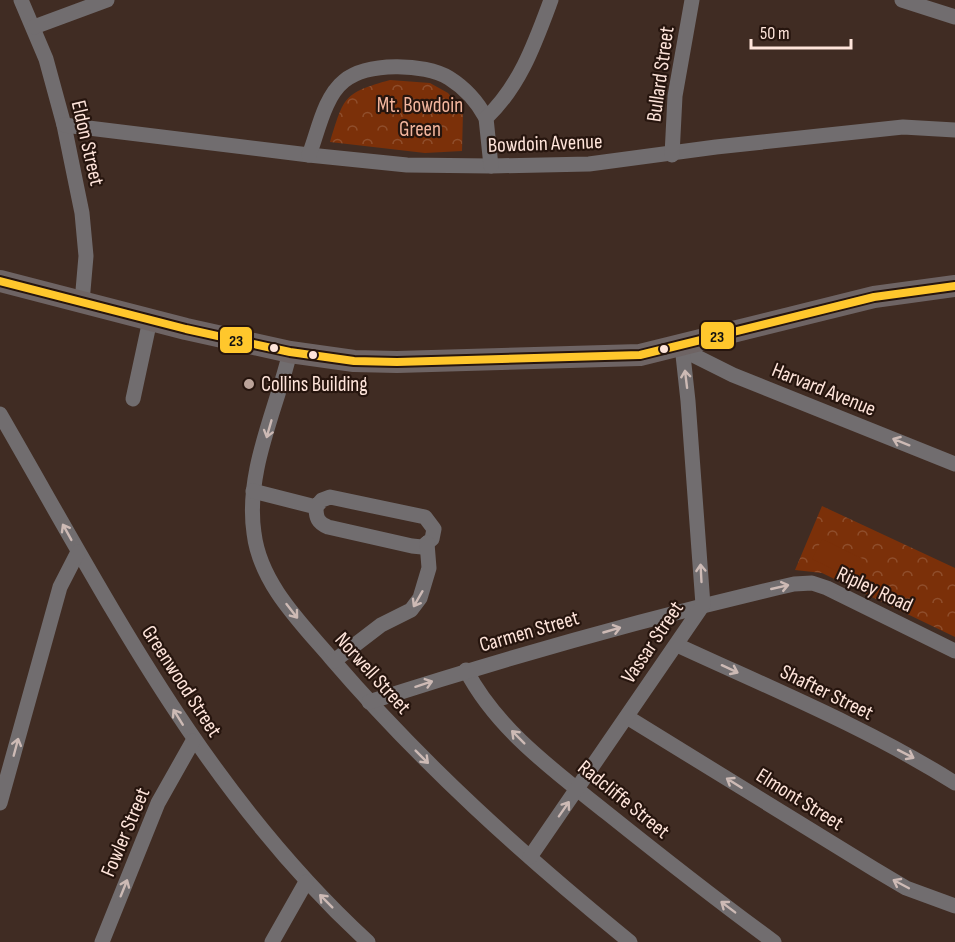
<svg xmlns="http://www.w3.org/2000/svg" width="955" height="942" font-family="'Sofia Sans Condensed',sans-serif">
<defs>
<pattern id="park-crowns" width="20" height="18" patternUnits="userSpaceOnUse" patternTransform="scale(1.5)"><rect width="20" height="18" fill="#7b3009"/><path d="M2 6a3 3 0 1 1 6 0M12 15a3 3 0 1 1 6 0" fill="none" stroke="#8f4e2c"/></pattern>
</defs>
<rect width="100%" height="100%" fill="#402c23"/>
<g fill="url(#park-crowns)">
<path d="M390,80L430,83L448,93L463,112L462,151L425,153L330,142C344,97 343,93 390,80Z"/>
<path d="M822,506L955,568V637L822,573L795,570Z"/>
</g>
<path fill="#7b3009" d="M822,539L865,560L855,580L812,559Z"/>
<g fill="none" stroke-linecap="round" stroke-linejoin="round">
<g stroke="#716d6f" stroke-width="15">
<path d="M21,0L46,59L64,125L82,213L86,256L82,302"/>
<path d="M902,0L955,17"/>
<path d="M34,27L107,0"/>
<path d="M64,125L309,155L407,165L491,166L589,164L716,147L903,127L955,130"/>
<path d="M309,155C318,132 324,97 344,81C367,62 424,63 449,78C465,88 477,101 486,118"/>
<path d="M672,155L675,96L692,0"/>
<path d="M491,166L486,118C520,86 535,43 551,0"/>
<path d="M682,346L693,355L733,375L955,464"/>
<path d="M290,352C276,411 245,472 254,533C260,583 300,622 331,658C422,764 522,854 630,942"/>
<path d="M133,399L150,320"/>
<path d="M0,414C110,604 203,790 368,942"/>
<path d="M253,491L316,507C316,518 318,523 328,527L412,546L422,547L432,539L434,529L425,517L330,497L322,500L316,507"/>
<path d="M677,645C770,688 868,728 955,783"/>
<path d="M334,661L381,625L411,610L420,598L429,568L427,543"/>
<path d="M466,670C497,730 556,772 607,813C662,857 718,901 774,942"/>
<path d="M369,702C509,657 650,617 794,584L812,583L827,588L955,651"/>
<path d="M627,717L874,869L906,888L955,906"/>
<path d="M0,803L60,587L78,552"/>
<path d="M530,857L703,605L688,401L682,346"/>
<path d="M102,942L158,803L193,741"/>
<path d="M272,942L306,882"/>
</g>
<path stroke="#6e6464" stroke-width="22" d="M0,281L186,329L290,352L354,361L397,362L640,355L874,297L955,286"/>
<g stroke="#26150e" stroke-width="12">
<path id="bus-1" d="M0,281L186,329L290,352L354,361L397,362L640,355L874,297L955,286"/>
</g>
<use href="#bus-1" stroke="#ffc72c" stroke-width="8"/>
</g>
<defs><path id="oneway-shaft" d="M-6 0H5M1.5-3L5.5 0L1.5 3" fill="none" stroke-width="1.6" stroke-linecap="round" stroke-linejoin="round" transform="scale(1.5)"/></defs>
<g stroke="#cdbab5">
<use href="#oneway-shaft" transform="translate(686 379) rotate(-97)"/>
<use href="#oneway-shaft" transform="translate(269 429) rotate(106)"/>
<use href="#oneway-shaft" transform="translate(901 442) rotate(-158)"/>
<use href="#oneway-shaft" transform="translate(67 532) rotate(-119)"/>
<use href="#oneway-shaft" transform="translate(701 573) rotate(-93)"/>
<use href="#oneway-shaft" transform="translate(780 587) rotate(-13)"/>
<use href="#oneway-shaft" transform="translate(418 599) rotate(120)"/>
<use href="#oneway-shaft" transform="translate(292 611) rotate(52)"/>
<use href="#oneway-shaft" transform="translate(612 630) rotate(-16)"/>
<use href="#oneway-shaft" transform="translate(730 669) rotate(25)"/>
<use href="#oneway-shaft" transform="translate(424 684) rotate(-18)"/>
<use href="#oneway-shaft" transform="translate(178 717) rotate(-122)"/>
<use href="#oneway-shaft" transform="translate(518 737) rotate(-135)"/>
<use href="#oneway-shaft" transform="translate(16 747) rotate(-75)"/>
<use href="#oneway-shaft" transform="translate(906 754) rotate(27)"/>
<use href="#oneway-shaft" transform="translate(422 757) rotate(45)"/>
<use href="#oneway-shaft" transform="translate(734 783) rotate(-148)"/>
<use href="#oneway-shaft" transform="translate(564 809) rotate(-55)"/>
<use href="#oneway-shaft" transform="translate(901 884) rotate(-152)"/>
<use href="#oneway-shaft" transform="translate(124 888) rotate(-68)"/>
<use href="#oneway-shaft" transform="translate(326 901) rotate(-135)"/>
<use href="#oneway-shaft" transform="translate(728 907) rotate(-143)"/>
</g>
<g fill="#fee4da" stroke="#26150e" stroke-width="2">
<circle cx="274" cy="348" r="5"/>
<circle cx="664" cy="349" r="5"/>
<circle cx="313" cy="355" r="5"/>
</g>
<circle fill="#bca49a" stroke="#26150e" stroke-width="2" cx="249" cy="384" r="6"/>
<g text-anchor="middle" stroke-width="4.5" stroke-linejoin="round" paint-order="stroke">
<g font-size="21" fill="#fee4da" stroke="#26150e">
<text transform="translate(660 74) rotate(-82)" y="7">Bullard Street</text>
<text transform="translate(88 143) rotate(77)" y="7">Eldon Street</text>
<text transform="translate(545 143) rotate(-2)" y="7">Bowdoin Avenue</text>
<text transform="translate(824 389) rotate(22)" y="7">Harvard Avenue</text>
<text transform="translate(875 589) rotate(25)" y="7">Ripley Road</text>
<text transform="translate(529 631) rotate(-16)" y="7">Carmen Street</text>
<text transform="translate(652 642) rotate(-56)" y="7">Vassar Street</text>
<text transform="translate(373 673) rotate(48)" y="7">Norwell Street</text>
<text transform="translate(182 681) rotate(57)" y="7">Greenwood Street</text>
<text transform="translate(827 692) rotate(26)" y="7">Shafter Street</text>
<text transform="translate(624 799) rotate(39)" y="7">Radcliffe Street</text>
<text transform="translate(800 799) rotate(32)" y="7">Elmont Street</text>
<text transform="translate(125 832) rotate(-67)" y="7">Fowler Street</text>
</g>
<g font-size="21" fill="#f3b69e" stroke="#26150e">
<text x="420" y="112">Mt. Bowdoin<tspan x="420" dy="24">Green</tspan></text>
</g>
<g font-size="21" fill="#fee4da" stroke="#26150e" text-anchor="start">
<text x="261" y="391">Collins Building</text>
</g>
</g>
<g stroke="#26150e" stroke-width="2">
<rect x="700" y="321" width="35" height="29" rx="6" fill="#ffc72c"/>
<rect x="219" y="326" width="34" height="28" rx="6" fill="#ffc72c"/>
</g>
<g font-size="16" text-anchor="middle" font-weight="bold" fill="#111">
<text x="717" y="342">23</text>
<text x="236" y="346">23</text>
</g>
<path d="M751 39v9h100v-9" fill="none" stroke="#fee4da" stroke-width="3"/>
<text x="760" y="39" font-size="18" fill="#fee4da" stroke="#26150e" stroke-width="4.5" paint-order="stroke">50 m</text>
</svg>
